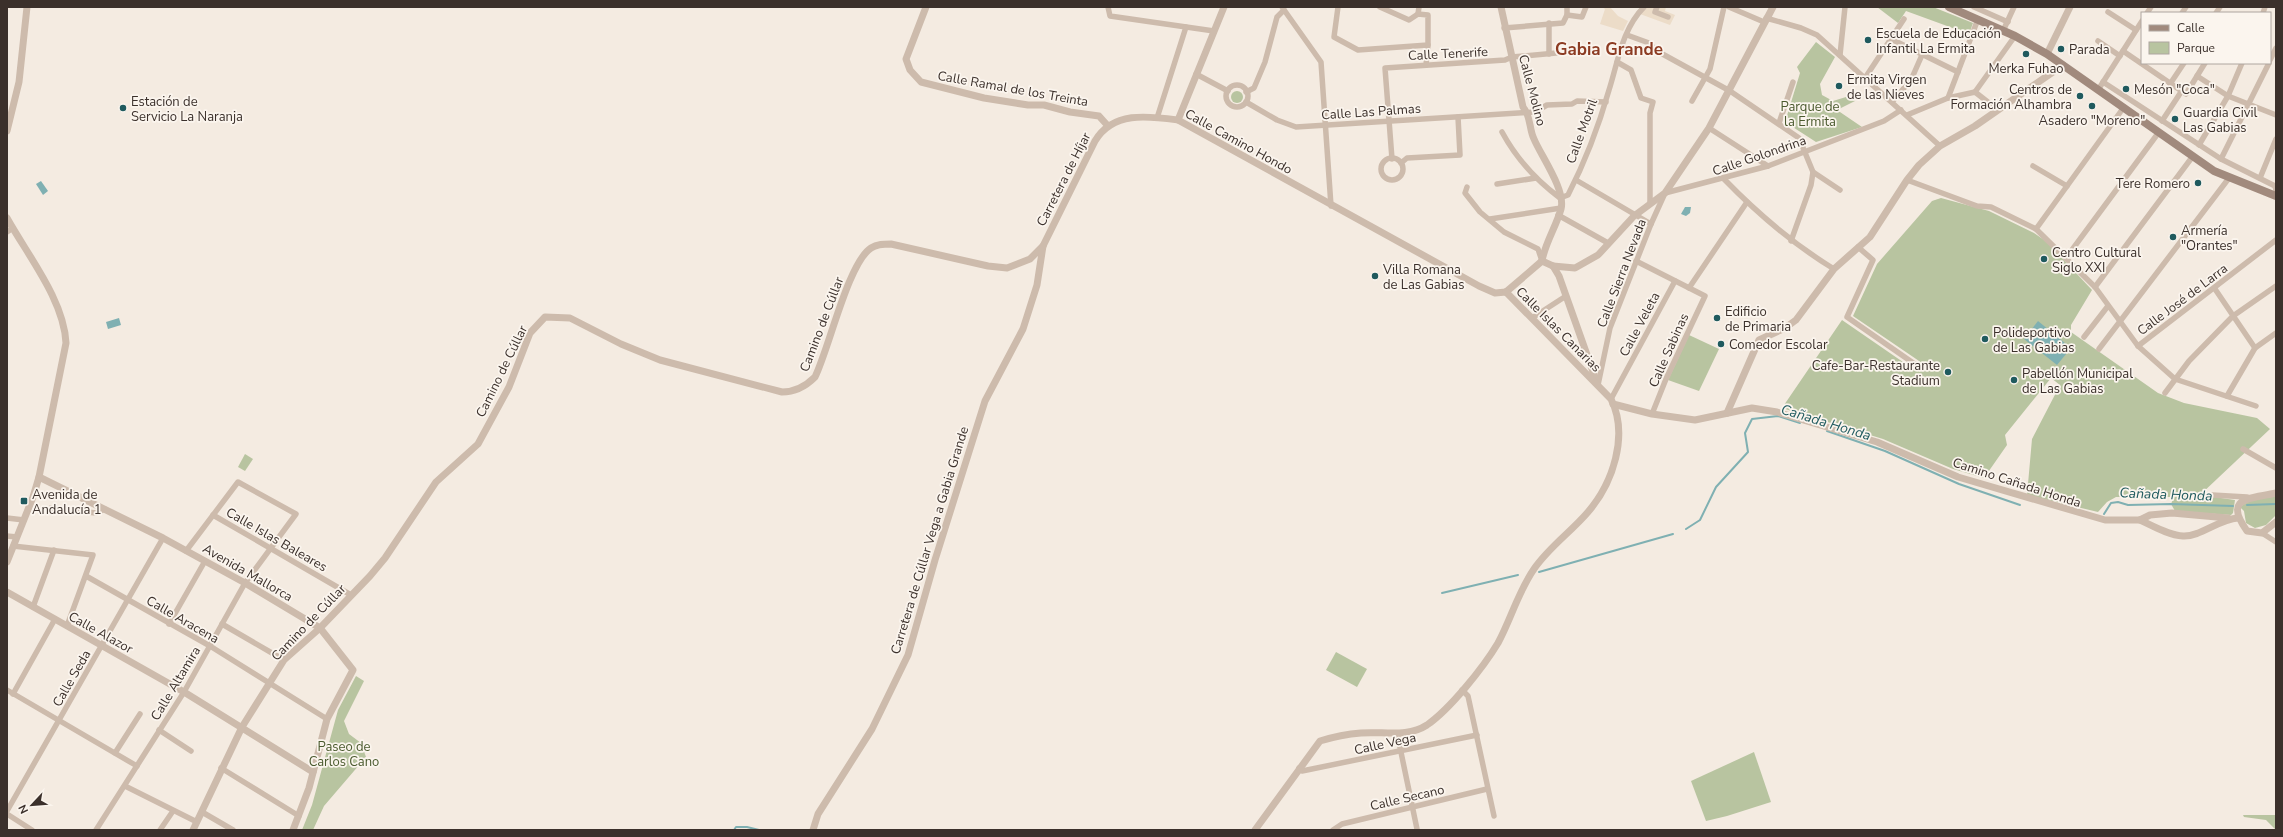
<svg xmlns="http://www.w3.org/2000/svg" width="2283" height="837" font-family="'Nunito Sans',sans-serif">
<rect width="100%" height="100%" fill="#f4ebe1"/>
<g fill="#b8c4a0">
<path d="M1877,7H1933L1973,23L1969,34L1906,11L1898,23Z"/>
<path d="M1816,42L1835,57L1820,84L1822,95L1833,101L1846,97L1855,101L1837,110L1862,127L1816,142L1785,122L1800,73L1797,67Z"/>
<circle cx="1237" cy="97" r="6"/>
<path d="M1941,198L1989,211L2034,233L2047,242L2092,290L2071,325V332L2158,393L2184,403L2257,418L2270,429L2200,495L2235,500L2233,513L2231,515L2175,511L2171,504L2174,497H2116L2107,502L2098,512L2027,495L2032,439L2060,385L2051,378L2005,435L2007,445L1984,478L1953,469L1883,439L1782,408L1842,320L1916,371L1922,363L1853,316L1877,264L1932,201Z"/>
<path d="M1689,335L1719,349L1699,391L1668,380Z"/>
<path d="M245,454L253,459L245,471L238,467Z"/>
<path d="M2276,496V515L2266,525L2255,528L2246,523L2244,511L2240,507L2249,501Z"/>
<path d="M1336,652L1367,669L1357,687L1326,670Z"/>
<path d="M356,676L364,681L344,721L349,734L361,743L366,757L324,806L313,830H302L312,805L338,710Z"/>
<path d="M1754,752L1771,802L1727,816L1706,821L1691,781Z"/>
<path d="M2243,815H2276V830L2266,820L2244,817Z"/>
</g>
<g fill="#ecdcc8">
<path d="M1602,7H1610L1618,16L1628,21L1623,31L1600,24L1605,9Z"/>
<path d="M1647,7H1666L1665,11L1675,15L1670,25L1640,14Z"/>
</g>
<g fill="#7fb0b2">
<path d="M41,181L48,191L43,195L36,184Z"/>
<path d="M1685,207H1691L1690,213L1686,216L1681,214Z"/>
<path d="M119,318L121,325L108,329L106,322Z"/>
<path d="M2038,321L2071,348L2057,365L2024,339Z"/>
</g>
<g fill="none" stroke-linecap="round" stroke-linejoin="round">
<g stroke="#7fb0b2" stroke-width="2">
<path d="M1827,431L1885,451L1959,484L2020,505"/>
<path d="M2247,505L2276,504"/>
<path d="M2104,514L2111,503L2118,502L2128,505L2171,504L2233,506"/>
<path d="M1686,529L1700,520L1716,487L1748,452L1745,433L1752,419L1778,416L1800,423"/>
<path d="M1539,572L1673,534"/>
<path d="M1442,593L1518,575"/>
<path d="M734,830L736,827H747L759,830"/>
</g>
<g stroke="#cdbbac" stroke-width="5.5">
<path d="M1108,7L1110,16L1214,31"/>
<path d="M1282,7L1321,62L1331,206"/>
<path d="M1338,7L1334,37L1358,50L1428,45V15L1418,14L1409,20L1380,7"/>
<path d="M1657,7L1655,12L1668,17"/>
<path d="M1729,7L1764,22"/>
<path d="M1974,7L2008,22"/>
<path d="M2108,12L2136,30"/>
<path d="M2147,13L2151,7"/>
<path d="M2182,13L2186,7"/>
<path d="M2216,13L2220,7"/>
<path d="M2263,13L2265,7"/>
<path d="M1418,14L1419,7"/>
<path d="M1567,15L1582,17L1586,7"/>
<path d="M1766,18L1801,28L1817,35L1940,146"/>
<path d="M1549,23V54"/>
<path d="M1504,28L1563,23L1567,15V7"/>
<path d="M2003,31L2014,7"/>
<path d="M1627,35L1649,43L1657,51L1730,91L1799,138L1813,172L1811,185L1791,241"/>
<path d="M1891,39L1958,72"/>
<path d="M2098,41L2120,56"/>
<path d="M2123,51L2186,94L2205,63"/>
<path d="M1840,55L1845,7"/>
<path d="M2270,60L2276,48"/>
<path d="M1617,62L1631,70L1641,98L1653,102L1650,113V203"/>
<path d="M1426,65L1428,45"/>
<path d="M1196,74L1228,91"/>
<path d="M2197,76L2228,96L2276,115"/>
<path d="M1865,78L1904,19"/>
<path d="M2103,82L2221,159L2275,186L2276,190"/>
<path d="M2170,84L2184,63"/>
<circle cx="1237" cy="96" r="11"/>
<path d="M2098,90L2142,21"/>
<path d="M1246,92L1254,88L1265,62L1277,17L1284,10"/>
<path d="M1975,92L2015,36"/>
<path d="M1948,98L1978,19"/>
<path d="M1692,101L1710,69L1724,7"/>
<path d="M1246,102L1277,120L1296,127L1535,112L1547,105L1572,104L1577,101L1606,102"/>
<path d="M1892,102L1911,80L1922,55"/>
<path d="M1907,115L1948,98L1975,92L1998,110"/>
<path d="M1157,118L1186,27"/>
<path d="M2162,121L2181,92"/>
<path d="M1779,123L1793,82"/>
<path d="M1709,128L1768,166"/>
<path d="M1502,132C1516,158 1536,180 1560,198L1568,195C1585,162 1599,125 1609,90C1618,62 1622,29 1644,7"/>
<path d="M2199,145L2228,96L2242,63"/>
<circle cx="1392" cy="169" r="11"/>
<path d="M1392,159L1385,68L1505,60L1512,57L1567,52"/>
<path d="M2221,159L2269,63"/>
<path d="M1401,163L1407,158L1460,155L1458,117"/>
<path d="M2033,166L2067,186"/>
<path d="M1813,172L1840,190"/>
<path d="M2260,178L2276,139"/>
<path d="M1724,179C1757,213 1793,244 1834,269"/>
<path d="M1576,180L1651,224"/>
<path d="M1907,180L1977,206L1991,207L2036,229L2095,287L2138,346L2175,379L2256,406"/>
<path d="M1497,184L1536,178"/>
<path d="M1467,187L1465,193L1480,212L1504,232L1538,249L1542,261"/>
<path d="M1558,215L1608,243"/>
<path d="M1490,219L1561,208"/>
<path d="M2036,229L2124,107"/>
<path d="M7,232L13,228"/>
<path d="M1858,247L1873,260L1847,317L1919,367"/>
<path d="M2066,258L2159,132"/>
<path d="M1636,261L1705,296L1666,379L1652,414"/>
<path d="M2095,287L2193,156"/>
<path d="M1689,288L1747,202"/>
<path d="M2215,289L2255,348"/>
<path d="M1532,318L1566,296"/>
<path d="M2084,337L2108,306"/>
<path d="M2138,346L2276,240"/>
<path d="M2099,349L2229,178"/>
<path d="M1598,385L1610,328L1651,224L1665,193L1768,166L1884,121L1901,110"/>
<path d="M2165,393L2189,361L2233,316L2276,286"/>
<path d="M2227,396L2255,348L2276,333"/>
<path d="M1611,399L1675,281"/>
<path d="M2243,449L2276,468"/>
<path d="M2212,495L2247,497"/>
<path d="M51,508L96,513L105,509"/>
<path d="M213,515L351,595"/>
<path d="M7,518L24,520"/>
<path d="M2262,533L2276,542"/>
<path d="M7,536L17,537"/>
<path d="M13,546L93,555L67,626"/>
<path d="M86,576L210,646L327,719"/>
<path d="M33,607L54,550"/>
<path d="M169,624L205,561"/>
<path d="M222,624L284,660"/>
<path d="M7,690L137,766"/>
<path d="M1462,690L1468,696L1494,816"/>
<path d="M13,694L55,619"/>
<path d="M159,730L191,751"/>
<path d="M1397,733L1417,829"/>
<path d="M115,753L140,714"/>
<path d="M221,768L299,816"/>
<path d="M1299,768L1302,771L1307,770L1477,735"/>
<path d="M125,786L197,822"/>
<path d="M7,811L163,538"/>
<path d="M202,812L233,830"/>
<path d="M7,814L32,830"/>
<path d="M96,830L184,692L245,583L296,514L238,482L186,551"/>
<path d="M160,830L173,811"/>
<path d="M1333,830L1342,824L1487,789"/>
</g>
<g stroke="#cdbbac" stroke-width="7">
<path d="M926,7L906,59L910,70L921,82L984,98L1028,105H1044L1070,112L1099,116L1108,126"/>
<path d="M1501,7L1523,107C1531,116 1529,129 1534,139C1541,156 1566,190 1561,209C1556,227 1545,243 1542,261"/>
<path d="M2047,54L2070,7"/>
<path d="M1178,120L1224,7"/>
<path d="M7,131L19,82L27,7"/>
<path d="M7,218C28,256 64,300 66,343L39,477L33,497L7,562"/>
<path d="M1542,261L1553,266L1559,276L1597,383"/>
<path d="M1553,266L1575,268L1598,255L1634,216L1665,193L1709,128L1773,7"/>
<path d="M1506,292L1542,261"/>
<path d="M1613,404L1652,414L1695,420L1752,408L1777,412L1877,442L1958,477L2105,520H2140L2150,515L2172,513L2228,518"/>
<path d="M1727,413L1759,340L1785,328L1796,320L1834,269L1870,237L1907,180L1919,165L1940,146L1975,126L2063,65"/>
<path d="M39,477L163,538L245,583L320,628L353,670L327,719L309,788L293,830"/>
<path d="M2276,493C2251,499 2222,496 2247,531L2262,533L2276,522"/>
<path d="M2140,520C2153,526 2168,535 2183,536C2200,537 2219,519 2238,518"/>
<path d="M7,592L184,692L313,772"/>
<path d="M193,830L242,727L284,660L320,628L370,576L385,558L436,482L478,444L509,387L530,333L545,317L570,318L621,344L660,360L782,392C795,392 805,387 815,377C829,349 848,263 871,248C877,244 884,244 891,244L988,266L1007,268L1030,259L1043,246"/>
<path d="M813,830L818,814L872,729L908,655L935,560L985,401L1023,329L1037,285L1043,246L1095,141C1113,111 1148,116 1178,120L1479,286L1495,293L1506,292"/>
<path d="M1255,830L1320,741C1333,737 1348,734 1361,733C1383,731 1407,738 1427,725C1450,709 1483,668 1498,643C1511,619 1518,592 1534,569C1549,547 1571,532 1588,512C1613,483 1629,435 1611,399L1506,292"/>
</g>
<path stroke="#a18a7d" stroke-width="8" d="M1949,7L2015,36L2047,54L2214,171L2276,196"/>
</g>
<g fill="#1f5a5e" stroke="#fbf5ee" stroke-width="1.5">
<circle cx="1868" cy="40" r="4"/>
<circle cx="2061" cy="49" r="4"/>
<circle cx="2026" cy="54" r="4"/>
<circle cx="1839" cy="86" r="4"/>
<circle cx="2126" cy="89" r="4"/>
<circle cx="2080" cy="96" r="4"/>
<circle cx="2092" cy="106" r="4"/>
<circle cx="123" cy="108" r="4"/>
<circle cx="2175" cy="119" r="4"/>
<circle cx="2198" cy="183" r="4"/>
<circle cx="2173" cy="237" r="4"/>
<circle cx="2044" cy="259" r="4"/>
<circle cx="1375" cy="276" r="4"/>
<circle cx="1717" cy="318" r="4"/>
<circle cx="1985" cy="339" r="4"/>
<circle cx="1721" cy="344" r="4"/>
<circle cx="1948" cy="372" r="4"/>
<circle cx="2014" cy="380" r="4"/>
<rect x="20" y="497" width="8" height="8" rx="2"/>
</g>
<g text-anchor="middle" stroke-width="3.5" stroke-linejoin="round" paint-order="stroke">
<g font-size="13" fill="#3b302b" stroke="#fbf5ee" text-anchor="start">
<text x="1876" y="38">Escuela de Educación<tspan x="1876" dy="15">Infantil La Ermita</tspan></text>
<text x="2069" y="54">Parada</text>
<text x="2026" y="73" text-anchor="middle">Merka Fuhao</text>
<text x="1847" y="84">Ermita Virgen<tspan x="1847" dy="15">de las Nieves</tspan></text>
<text x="2072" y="94" text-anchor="end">Centros de<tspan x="2072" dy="15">Formación Alhambra</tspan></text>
<text x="2134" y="94">Mesón "Coca"</text>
<text x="131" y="106">Estación de<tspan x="131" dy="15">Servicio La Naranja</tspan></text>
<text x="2183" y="117">Guardia Civil<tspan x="2183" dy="15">Las Gabias</tspan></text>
<text x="2092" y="125" text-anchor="middle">Asadero "Moreno"</text>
<text x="2190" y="188" text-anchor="end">Tere Romero</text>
<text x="2181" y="235">Armería<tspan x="2181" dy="15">"Orantes"</tspan></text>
<text x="2052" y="257">Centro Cultural<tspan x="2052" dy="15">Siglo XXI</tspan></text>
<text x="1383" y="274">Villa Romana<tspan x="1383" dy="15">de Las Gabias</tspan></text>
<text x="1725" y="316">Edificio<tspan x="1725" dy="15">de Primaria</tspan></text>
<text x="1993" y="337">Polideportivo<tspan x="1993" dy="15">de Las Gabias</tspan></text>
<text x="1729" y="349">Comedor Escolar</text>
<text x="1940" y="370" text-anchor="end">Cafe-Bar-Restaurante<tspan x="1940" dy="15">Stadium</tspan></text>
<text x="2022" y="378">Pabellón Municipal<tspan x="2022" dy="15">de Las Gabias</tspan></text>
<text x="32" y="499">Avenida de<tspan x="32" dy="15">Andalucía 1</tspan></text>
</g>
<g font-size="13" fill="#3b302b" stroke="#fbf5ee">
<text transform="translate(1448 53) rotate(-3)" y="5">Calle Tenerife</text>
<text transform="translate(1013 88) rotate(10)" y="5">Calle Ramal de los Treinta</text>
<text transform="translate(1533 90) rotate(75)" y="5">Calle Molino</text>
<text transform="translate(1371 111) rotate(-4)" y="5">Calle Las Palmas</text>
<text transform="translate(1581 131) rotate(-70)" y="5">Calle Motril</text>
<text transform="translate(1239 141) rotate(29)" y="5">Calle Camino Hondo</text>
<text transform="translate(1759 155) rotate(-19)" y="5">Calle Golondrina</text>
<text transform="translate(1063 179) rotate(-63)" y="5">Carretera de Híjar</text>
<text transform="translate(1621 273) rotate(-69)" y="5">Calle Sierra Nevada</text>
<text transform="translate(2182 299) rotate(-37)" y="5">Calle José de Larra</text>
<text transform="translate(821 324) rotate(-69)" y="5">Camino de Cúllar</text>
<text transform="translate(1639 324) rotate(-62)" y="5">Calle Veleta</text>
<text transform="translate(1559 329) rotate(45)" y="5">Calle Islas Canarias</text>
<text transform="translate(1668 350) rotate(-66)" y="5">Calle Sabinas</text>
<text transform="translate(501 371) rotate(-64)" y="5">Camino de Cúllar</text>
<text transform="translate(2017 482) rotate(18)" y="5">Camino Cañada Honda</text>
<text transform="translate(277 539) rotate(30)" y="5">Calle Islas Baleares</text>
<text transform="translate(929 540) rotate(-73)" y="5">Carretera de Cúllar Vega a Gabia Grande</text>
<text transform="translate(248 572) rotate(30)" y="5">Avenida Mallorca</text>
<text transform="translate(183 619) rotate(30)" y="5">Calle Aracena</text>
<text transform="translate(308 622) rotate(-46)" y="5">Camino de Cúllar</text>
<text transform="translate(101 632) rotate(29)" y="5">Calle Alazor</text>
<text transform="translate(71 678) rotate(-60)" y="5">Calle Seda</text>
<text transform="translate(175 683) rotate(-59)" y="5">Calle Altamira</text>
<text transform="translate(1385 743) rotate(-12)" y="5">Calle Vega</text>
<text transform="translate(1407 797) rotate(-13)" y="5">Calle Secano</text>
</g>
<g font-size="13" fill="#4a5a2e" stroke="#fbf5ee">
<text x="1810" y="111">Parque de<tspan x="1810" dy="15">la Ermita</tspan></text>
<text x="344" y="751">Paseo de<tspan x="344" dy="15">Carlos Cano</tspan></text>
</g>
<g font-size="14" font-style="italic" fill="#1f5a5e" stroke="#fbf5ee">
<text transform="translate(1826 422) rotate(17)" y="5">Cañada Honda</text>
<text transform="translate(2166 494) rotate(2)" y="5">Cañada Honda</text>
</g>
<g font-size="17" font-weight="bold" fill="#8c3b22" stroke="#fbf5ee">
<text x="1609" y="55">Gabia Grande</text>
</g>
</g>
<rect width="2283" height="837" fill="none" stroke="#3b302b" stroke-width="16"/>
<rect x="2141" y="12" width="130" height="52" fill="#fbf5ee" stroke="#aea6a0"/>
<rect x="2149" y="25" width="20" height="6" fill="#a18a7d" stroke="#aea6a0"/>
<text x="2177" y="32" font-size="12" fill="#3b302b">Calle</text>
<rect x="2149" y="42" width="20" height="12" fill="#b8c4a0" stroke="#aea6a0"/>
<text x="2177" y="52" font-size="12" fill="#3b302b">Parque</text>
<g transform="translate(32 805) rotate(244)" stroke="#fbf5ee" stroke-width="3" paint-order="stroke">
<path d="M0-3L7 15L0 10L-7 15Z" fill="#3b302b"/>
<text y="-6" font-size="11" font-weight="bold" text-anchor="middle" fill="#3b302b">N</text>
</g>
</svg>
